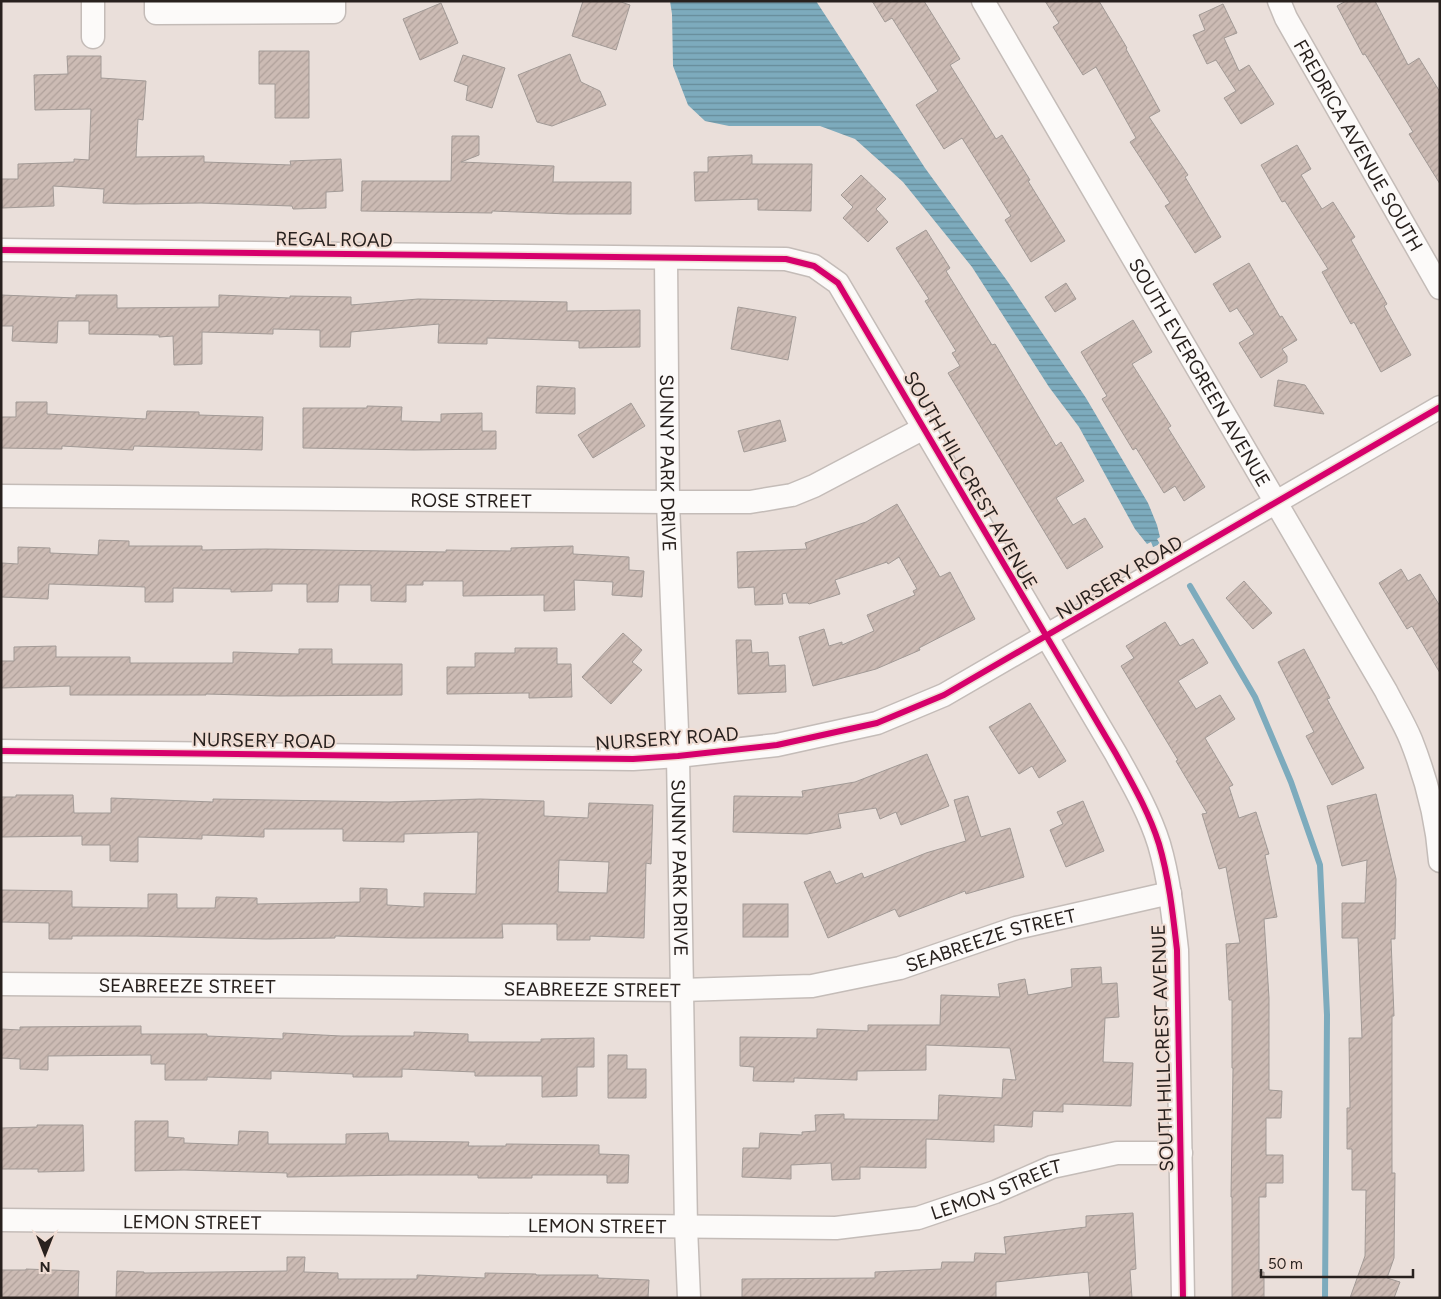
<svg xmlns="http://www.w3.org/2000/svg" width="1441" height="1299" font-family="Figtree,sans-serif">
<defs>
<pattern id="water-rules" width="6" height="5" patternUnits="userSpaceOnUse" patternTransform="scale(1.25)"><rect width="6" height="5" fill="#7dabbd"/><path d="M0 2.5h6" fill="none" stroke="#668b99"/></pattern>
<pattern id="building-hatch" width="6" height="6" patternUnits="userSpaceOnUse" patternTransform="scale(1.25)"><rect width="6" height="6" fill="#ccbbb4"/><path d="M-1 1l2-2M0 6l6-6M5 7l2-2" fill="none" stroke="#afa09a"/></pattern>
</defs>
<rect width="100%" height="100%" fill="#eadfda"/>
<path fill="url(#water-rules)" d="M670,1H816L925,168L1008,282L1086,398L1148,503L1157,525L1160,537L1157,539L1160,544L1153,547L1151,542L1147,544L1135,529L1079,427L1049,387L972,267L903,182L855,139L820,126H729L705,121L688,105L673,66L672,14Z"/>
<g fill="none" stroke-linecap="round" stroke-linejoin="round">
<path stroke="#7dabbd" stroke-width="6" d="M1190,586L1255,697L1291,782L1320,865L1327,1015L1325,1298"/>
</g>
<g fill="url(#building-hatch)" stroke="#a29a96" fill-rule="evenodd">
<path d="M583,1H618L630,5L616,50L572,36Z"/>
<path d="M872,1H924L960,59L950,65L996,139L1002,135L1030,180L1028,181L1065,241L1031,262L1005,220L1011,216L962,138L944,149L916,105L938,91L892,18L885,22Z"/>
<path d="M1045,1H1099L1127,48L1126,49L1160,111L1149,117L1188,175L1185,177L1221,237L1195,253L1165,206L1170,203L1130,142L1136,138L1096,67L1083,75L1053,27L1059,23Z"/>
<path d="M1346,1H1375L1408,65L1419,58L1440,92V184L1409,134L1413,132L1365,54L1363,55L1337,6Z"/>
<path d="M441,3L458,43L420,60L403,19Z"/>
<path d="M1223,4L1237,33L1224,38L1239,71L1249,65L1274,104L1241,124L1224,98L1236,91L1216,60L1207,64L1193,35L1205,30L1199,15Z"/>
<path d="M259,51H309V118H275V84H259Z"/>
<path d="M570,54L581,82L600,91L606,105L552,126L537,122L518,75Z"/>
<path d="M463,55L505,68L492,108L466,100L468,86L454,81Z"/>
<path d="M67,56H101V78L146,81L143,120L138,119L136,157L204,156V162L291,165L290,161L341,159L343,191L326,192V208L293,209L292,206L201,203L134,204L103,203L104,189L53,186L54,206L2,208L1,179H18V164L74,162V159L89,160L91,109L35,110L34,75L68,74Z"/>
<path d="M452,136H479V155L461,162L554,166L553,182H631V214H569L492,211V213L361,211L362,181H451Z"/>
<path d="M1297,145L1311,169L1301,175L1322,209L1333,202L1355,237L1351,240L1387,304L1384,306L1411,355L1381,372L1354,322L1351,324L1322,272L1328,269L1285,201L1282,202L1261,165Z"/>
<path d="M752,155V164H812L811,211L758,210V199L695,201L694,172H708V157Z"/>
<path d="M861,175L886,199L876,209L888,222L868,242L843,218L853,207L841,195Z"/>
<path d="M926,230L950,268L946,271L992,345L995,344L1056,446L1061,442L1084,481L1056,498L1073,525L1085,518L1103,547L1067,569L948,373L960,366L952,353L956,351L925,301L929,299L896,248Z"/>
<path d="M1249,263L1280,317L1282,316L1297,340L1282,349L1287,356V362L1261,378L1239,343L1254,334L1237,308L1230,312L1213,284Z"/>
<path d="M1066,283L1076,299L1055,312L1045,297Z"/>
<path d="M1,295L76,298V295H117V308L219,307V295L290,298V296L351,297V305L418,299L567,302V311L640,310V347L579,348V341L487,338V344L438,343L439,324L351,332L350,347H320V330L273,329V334L202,332V364L174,365L173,336L159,337V335L89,334V321H58L57,343L12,341L13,326H1Z"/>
<path d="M738,307L796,317L788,360L731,349Z"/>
<path d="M1133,320L1152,352L1132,364L1171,426L1168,428L1205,487L1184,501L1175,486L1164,493L1136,448L1133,450L1102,399L1107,396L1081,352Z"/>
<path d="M1278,380L1305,385L1324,414L1274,406Z"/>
<path d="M537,386L575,388V414L536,413Z"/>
<path d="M16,402H47V414L146,419L147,411L199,412V415L263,417L262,450L134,446L133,450L62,446V449L1,448V417H16Z"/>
<path d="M631,403L645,426L593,458L578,435Z"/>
<path d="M367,406L402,407L401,421L441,422V414L482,413V431H496V449L414,450L303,448V408H367Z"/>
<path d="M780,420L786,441L744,452L738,431Z"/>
<path d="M897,504L940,577L950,572L975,619L919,648L920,650L876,669L813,686L799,637L824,629L829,646L842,642V645L874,631L867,615L915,595L913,591L917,589L899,557L888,564L887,562L835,580L840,594L809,604L808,603H789L786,593L782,594L783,604L755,605L754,587L738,588L737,552L807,549L805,543L866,522Z"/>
<path d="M99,540L129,541V546H202V550L266,549L446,552V550L511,551V548L573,546V554L629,557V570L644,571L642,597L612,595L613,582L574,580L575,610L544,611V595L463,596V581H423V585H406V602L371,601V585H339L338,602H307V584H272V591L231,592V589L173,588V602H145V587L49,584L48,599L1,597L2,563L18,564V547L50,548V553L98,555Z"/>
<path d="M1401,569L1408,581L1420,574L1440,606V673L1412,626L1407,629L1379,583Z"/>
<path d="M1244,581L1272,613L1253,629L1226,598Z"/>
<path d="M1165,622L1180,646L1193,639L1208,663L1178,681L1196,709L1220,695L1235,719L1205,738L1233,785L1229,787L1239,818L1256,812L1269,854L1265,855L1277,917L1264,919L1269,998V1090L1282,1091L1281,1118H1266V1155H1283V1183H1266V1197H1259V1272H1264V1298H1232V1197H1231L1233,1068H1232V1000H1229L1226,944L1240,943L1226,867L1219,869L1202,814L1207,813L1176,761L1178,760L1121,666L1134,658L1126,646Z"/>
<path d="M623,633L642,650L632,662L642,670L611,704L582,677Z"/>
<path d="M736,640H751L752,653L768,652L769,666L785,665L786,692L738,694Z"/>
<path d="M56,646V657H130V663H233V652L299,654V649H332V664H402V695L279,696L206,694V695H70V686L1,688V661H14V647Z"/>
<path d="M515,648H557V664H571L572,697L529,698V693L447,694V667H475V653H515Z"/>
<path d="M1304,649L1330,698L1327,699L1364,768L1332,785L1306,736L1314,732L1278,662Z"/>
<path d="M1030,703L1066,761L1039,778L1032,766L1019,774L989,727Z"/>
<path d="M927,754L949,806L901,825L896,812L880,819L876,808L838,814L841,828L807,834L733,832L734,796L803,797L802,791L855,782Z"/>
<path d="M1376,794L1396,879L1395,939H1391L1394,1016H1392V1173H1395L1394,1258L1387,1278L1400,1282L1394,1298H1350L1365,1256L1366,1190H1352V1149H1347V1108H1350L1349,1038H1362L1358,938H1342V903H1365L1367,860L1342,866L1327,806Z"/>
<path d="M16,795H73L74,813H111V798L213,802V799L389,802L480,799L544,801V816L588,818L589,803L653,805L651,864L646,863L644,938L590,936V940H557V924H502L503,938H408L335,936V938L266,939L136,936H72V939H49V923L1,922V890L72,891V907L148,908V894H177V908H215L216,897L257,898V904L360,902V888L387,889V905L424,907V893L476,894L478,832L404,834V842L343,841V829H264V837L202,835V839L138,837V862L110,861V845H82V836L1,837V797H16ZM559,860L609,862L607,893L558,892Z"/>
<path d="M968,796L981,837L1010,828L1024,877L966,894L965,891L899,917L895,909L828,938L804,882L830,871L836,884L862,873L864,878L926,853L966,841L954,800Z"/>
<path d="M1083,801L1104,851L1066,867L1050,830L1063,824L1057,812Z"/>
<rect x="743" y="904" width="45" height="33"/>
<path d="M1101,967L1102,984L1117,983L1119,1017L1105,1018L1103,1062L1133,1063L1131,1106L1063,1104V1112L1033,1111L1032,1127L994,1125V1142L926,1139V1168L860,1167V1179L832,1180L831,1163L791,1165V1179L742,1177L743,1148H759L760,1133L802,1135V1132L816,1131L815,1115L844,1114V1119L938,1120L939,1095L1002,1098L1003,1079L1016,1080L1010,1048L926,1045V1070L857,1071V1080L794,1078V1082L753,1081L754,1067L740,1066V1037L817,1038V1029L868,1031V1025H940L941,995L1000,997L998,984L1025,979L1028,995L1072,987L1071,969Z"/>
<path d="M141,1026V1034H207V1036L283,1039V1033L341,1036H414V1032L468,1034V1042H541V1039L594,1038V1067H577V1096L542,1097V1076H475V1072L402,1069V1077H353V1074L271,1071V1079L207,1077V1080H165V1064H151V1055L48,1056V1070L20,1069V1059L1,1058V1029L20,1030V1027Z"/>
<path d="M608,1055H627V1069H646V1098H608Z"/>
<path d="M135,1121H168V1137L184,1138V1143L238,1145L239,1131L268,1132V1144H346V1134L388,1133L389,1141L469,1142L468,1146H506V1144L599,1145V1154L629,1155L628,1183H607V1175H532V1178H478V1175H406L287,1177V1173L184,1170L135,1171Z"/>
<path d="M37,1125H83L84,1171L38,1172V1169H1V1128L37,1127Z"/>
<path d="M1133,1213L1136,1269L1130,1270L1132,1298H1090L1088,1272L996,1282V1298H742V1279L875,1278V1272L941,1269L942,1262H974L975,1253L1006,1254L1004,1237L1086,1227V1216Z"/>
<path d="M287,1257H305L304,1272L338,1273V1279H417V1275L485,1278V1273L536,1274V1275H598V1278L649,1280L648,1298H116L117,1271L144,1272V1273L287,1271Z"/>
<path d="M26,1269L79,1271L78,1298H1V1270H26Z"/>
</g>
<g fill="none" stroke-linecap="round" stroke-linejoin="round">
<g stroke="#c4bcb8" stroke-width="25">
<g id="minor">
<path d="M93,1V37"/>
<path d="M156,1V13L334,12V1"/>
<path id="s1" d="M983,1L1386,691C1394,707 1404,723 1411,740C1426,778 1437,821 1440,861"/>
<path id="s2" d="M1279,1L1286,18L1440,288"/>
<path d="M1,250L786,259L814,266L838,283L1116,754C1132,783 1149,812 1159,844C1169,878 1173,915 1177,950L1183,1298"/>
<path id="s3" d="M666,258L668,502L678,756L686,1227L689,1298"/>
<path id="s4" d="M1,496L668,502H750L792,495L814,486L924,428"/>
<path d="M1,751L633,759L678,756L777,745L877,723L944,695L1440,407"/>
<path id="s5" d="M1,984L681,990L812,986L900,968L1016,928L1170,893"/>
<path id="s6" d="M1,1220L836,1228L918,1218L995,1192L1052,1167L1117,1153H1181"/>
</g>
</g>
<use href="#minor" stroke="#fcfaf9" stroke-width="22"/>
<g stroke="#f0ddd4" stroke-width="9">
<g id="cycleway">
<path d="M1,250L786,259L814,266L838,283L1116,754C1132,783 1149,812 1159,844C1169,878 1173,915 1177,950L1183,1298"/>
<path d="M1,751L633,759L678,756L777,745L877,723L944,695L1440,407"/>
</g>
</g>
<use href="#cycleway" stroke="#d6006c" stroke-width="6"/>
</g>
<g text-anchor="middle" stroke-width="4" stroke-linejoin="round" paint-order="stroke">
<g font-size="19" fill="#28211e" stroke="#f0ddd4">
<text dy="7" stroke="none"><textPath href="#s2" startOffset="165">FREDRICA AVENUE SOUTH</textPath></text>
<text transform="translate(334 239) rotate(1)" y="7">REGAL ROAD</text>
<text dy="7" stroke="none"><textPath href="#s1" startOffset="430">SOUTH EVERGREEN AVENUE</textPath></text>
<text dy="7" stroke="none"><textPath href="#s3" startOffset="205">SUNNY PARK DRIVE</textPath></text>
<text transform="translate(971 480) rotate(60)" y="7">SOUTH HILLCREST AVENUE</text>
<text dy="7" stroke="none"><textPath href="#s4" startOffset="470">ROSE STREET</textPath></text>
<text transform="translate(1119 577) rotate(-31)" y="7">NURSERY ROAD</text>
<text transform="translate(667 738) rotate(-4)" y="7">NURSERY ROAD</text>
<text transform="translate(264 740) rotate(1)" y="7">NURSERY ROAD</text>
<text dy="7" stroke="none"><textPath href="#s3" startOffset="610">SUNNY PARK DRIVE</textPath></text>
<text dy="7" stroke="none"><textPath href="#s5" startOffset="996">SEABREEZE STREET</textPath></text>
<text dy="7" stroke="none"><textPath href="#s5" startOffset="186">SEABREEZE STREET</textPath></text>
<text dy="7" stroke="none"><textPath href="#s5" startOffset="591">SEABREEZE STREET</textPath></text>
<text transform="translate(1162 1048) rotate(-92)" y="7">SOUTH HILLCREST AVENUE</text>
<text dy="7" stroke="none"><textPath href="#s6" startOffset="1001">LEMON STREET</textPath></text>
<text dy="7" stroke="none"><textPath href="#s6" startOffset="191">LEMON STREET</textPath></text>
<text dy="7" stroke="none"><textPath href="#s6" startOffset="596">LEMON STREET</textPath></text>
</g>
</g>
<rect width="1441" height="1299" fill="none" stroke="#28211e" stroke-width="5"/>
<g transform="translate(45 1254) rotate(180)" stroke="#f0ddd4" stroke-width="4" paint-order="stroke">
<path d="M0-4L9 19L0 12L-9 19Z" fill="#28211e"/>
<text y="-8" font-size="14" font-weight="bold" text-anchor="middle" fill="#28211e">N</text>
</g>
<path d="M1261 1269v8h152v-8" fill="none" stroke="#28211e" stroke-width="2.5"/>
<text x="1268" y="1269" font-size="15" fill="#28211e" stroke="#f0ddd4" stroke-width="4" paint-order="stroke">50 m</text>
</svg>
